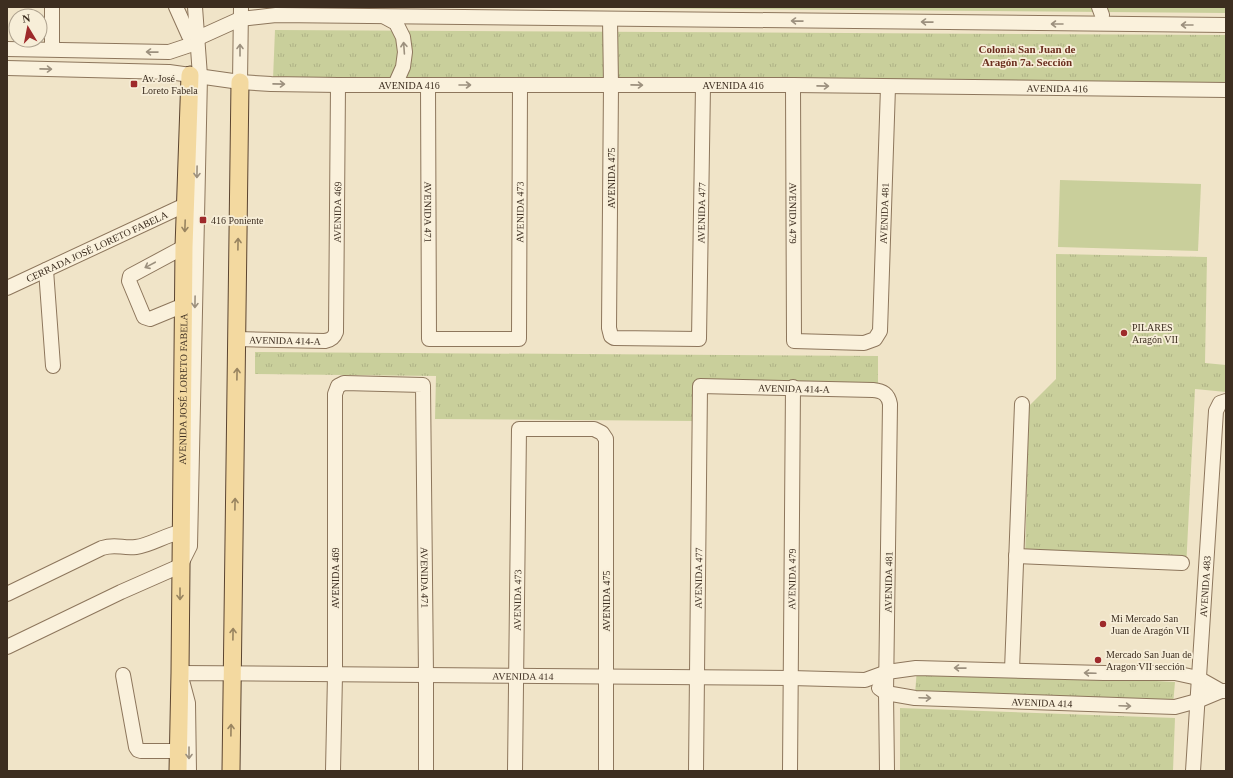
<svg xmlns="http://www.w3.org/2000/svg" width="1233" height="778" font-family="'Times New Roman',serif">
<defs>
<pattern id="grass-tufts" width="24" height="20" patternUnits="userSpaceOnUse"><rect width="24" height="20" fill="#c9cf9b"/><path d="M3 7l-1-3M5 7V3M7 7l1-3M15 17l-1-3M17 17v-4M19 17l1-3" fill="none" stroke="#aeb285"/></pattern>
</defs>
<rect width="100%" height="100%" fill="#f0e4c8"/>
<g fill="url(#grass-tufts)">
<path d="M625,7H1226V13L625,8Z"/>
<path d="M275,30L1226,35V85L273,79Z"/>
<path d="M1056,254L1207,257L1205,363L1226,365V392L1195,389L1186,569L1025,563L1029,406L1056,379Z"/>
<path d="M255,352L878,356V383L694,381V421L435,419L436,376L255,374Z"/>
<path d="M917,668L1175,682L1173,705L915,695Z"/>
<path d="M900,708L1175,718L1173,771H900Z"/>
</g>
<path fill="#c9cf9b" d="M1060,180L1201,184L1198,251L1058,247Z"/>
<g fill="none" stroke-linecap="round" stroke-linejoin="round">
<g stroke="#8d765c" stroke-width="16">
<g id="minor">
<path d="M52,7V49"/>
<path d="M176,7L189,36"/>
<path d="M1099,7L1102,15"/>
<path d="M385,17L396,23L403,37L405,52L403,67L395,85"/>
<path id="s1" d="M610,19L611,85L609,328L611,336L614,338L699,339L703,86"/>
<path d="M7,49L169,52L190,45L198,38L240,19L276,15L1226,25"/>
<path id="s2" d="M7,68L169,72L240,82L271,84L338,85H793L1226,90"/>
<path d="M240,82L241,7"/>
<path id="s3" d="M428,85L429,339H519L520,85"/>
<path id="s4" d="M793,85L794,341L864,343L875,339L880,331L888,87"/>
<path d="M46,270L53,366"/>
<path id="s5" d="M7,288L185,205"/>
<path d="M184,305L150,319L144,317L129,281L130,276L184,247"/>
<path id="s6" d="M237,339L325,341C331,340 334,338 336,332L338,85"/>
<path d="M1016,556L1182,563"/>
<path d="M7,594L102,548C117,543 122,549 136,547C151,545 165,535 181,532"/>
<path d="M7,647L121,592L180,566L190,546L200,76L195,7"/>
<path d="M1012,670L1022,404"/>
<path d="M123,675L136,747L138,750L141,751H178"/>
<path id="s7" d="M879,688L886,693L915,698L1175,707L1197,701L1221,691H1226"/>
<path id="s8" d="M189,771L188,703L180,673L791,678L865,680L887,672L916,668L1104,673H1175L1198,678L1221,691"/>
<path id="s9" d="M333,771L335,675V394L338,386L344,383L423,385L426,675V771"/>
<path id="s10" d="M515,771L519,429H594L602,433L606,439V771"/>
<path id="s11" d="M696,771L700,386L873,390C883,391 888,394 890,404L886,693L887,771"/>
<path id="s12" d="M790,771L793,387"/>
<path id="s13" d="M1193,771L1216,411L1220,403L1226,401"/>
</g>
</g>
<g stroke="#5b4430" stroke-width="19">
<g id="major">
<path id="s14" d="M178,771L180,673L184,247L190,75"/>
<path d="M231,771L240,82"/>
</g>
</g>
<use href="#minor" stroke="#faf1dc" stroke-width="14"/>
<use href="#major" stroke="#f3d9a0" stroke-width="17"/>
</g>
<defs><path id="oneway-shaft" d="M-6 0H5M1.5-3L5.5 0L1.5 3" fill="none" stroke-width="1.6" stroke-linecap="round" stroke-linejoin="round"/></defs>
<g stroke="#9c907e">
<use href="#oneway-shaft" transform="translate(797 21) rotate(-179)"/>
<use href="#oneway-shaft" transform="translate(927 22) rotate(-179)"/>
<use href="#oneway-shaft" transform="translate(1057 24) rotate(-180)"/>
<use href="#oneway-shaft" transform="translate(1187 25) rotate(-180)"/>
<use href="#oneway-shaft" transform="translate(404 48) rotate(-94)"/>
<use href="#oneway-shaft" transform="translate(240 50) rotate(-90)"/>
<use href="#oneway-shaft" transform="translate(152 52) rotate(-179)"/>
<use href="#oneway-shaft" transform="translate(46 69) rotate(1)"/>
<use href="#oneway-shaft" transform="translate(279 84) rotate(1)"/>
<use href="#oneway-shaft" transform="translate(465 85)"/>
<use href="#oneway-shaft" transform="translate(637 85) rotate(1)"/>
<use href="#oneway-shaft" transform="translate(823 86) rotate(1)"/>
<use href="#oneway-shaft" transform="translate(197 172) rotate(91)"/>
<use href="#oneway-shaft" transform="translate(150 265) rotate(152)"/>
<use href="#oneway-shaft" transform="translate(195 302) rotate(91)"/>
<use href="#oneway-shaft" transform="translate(960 668) rotate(-179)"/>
<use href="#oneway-shaft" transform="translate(1090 673) rotate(-178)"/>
<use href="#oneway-shaft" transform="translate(925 698) rotate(2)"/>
<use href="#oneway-shaft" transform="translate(1125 706) rotate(2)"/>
<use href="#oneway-shaft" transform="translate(189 753) rotate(90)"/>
</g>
<g stroke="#988460">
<use href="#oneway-shaft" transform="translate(185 226) rotate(92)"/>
<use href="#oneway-shaft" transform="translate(238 244) rotate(-89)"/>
<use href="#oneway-shaft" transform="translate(237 374) rotate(-89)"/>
<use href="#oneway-shaft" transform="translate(235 504) rotate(-89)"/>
<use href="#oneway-shaft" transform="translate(180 594) rotate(90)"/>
<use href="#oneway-shaft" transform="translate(233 634) rotate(-89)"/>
<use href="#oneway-shaft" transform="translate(231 730) rotate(-89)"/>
</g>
<g fill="#9e2a2b" stroke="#f7eed8" stroke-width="1.5">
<rect x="130" y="80" width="8" height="8" rx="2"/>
<rect x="199" y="216" width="8" height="8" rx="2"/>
<circle cx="1124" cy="333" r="4"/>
<circle cx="1103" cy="624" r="4"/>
<circle cx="1098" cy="660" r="4"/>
</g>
<g text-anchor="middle" stroke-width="3.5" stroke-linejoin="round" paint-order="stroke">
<g font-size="10" fill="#3d2e20" stroke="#f7eed8" text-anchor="start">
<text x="142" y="82">Av. José<tspan x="142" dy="12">Loreto Fabela</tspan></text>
<text x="211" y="224">416 Poniente</text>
<text x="1132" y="331">PILARES<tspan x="1132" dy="12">Aragón VII</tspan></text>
<text x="1111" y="622">Mi Mercado San<tspan x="1111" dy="12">Juan de Aragón VII</tspan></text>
<text x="1106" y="658">Mercado San Juan de<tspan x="1106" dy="12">Aragon VII sección</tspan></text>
</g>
<g font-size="10" fill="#3d2e20" stroke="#f7eed8">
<text dy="4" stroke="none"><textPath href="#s2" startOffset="403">AVENIDA 416</textPath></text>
<text dy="4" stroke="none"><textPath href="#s2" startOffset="727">AVENIDA 416</textPath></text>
<text dy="4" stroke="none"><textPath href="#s2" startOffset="1051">AVENIDA 416</textPath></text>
<text transform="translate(611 178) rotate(-90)" y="4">AVENIDA 475</text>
<text dy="4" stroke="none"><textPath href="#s6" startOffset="223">AVENIDA 469</textPath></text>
<text dy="4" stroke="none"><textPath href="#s3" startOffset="127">AVENIDA 471</textPath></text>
<text dy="4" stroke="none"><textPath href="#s3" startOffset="471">AVENIDA 473</textPath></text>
<text dy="4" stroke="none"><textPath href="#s1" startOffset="532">AVENIDA 477</textPath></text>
<text dy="4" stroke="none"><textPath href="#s4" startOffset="128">AVENIDA 479</textPath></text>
<text dy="4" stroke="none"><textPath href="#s4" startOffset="465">AVENIDA 481</textPath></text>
<text dy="4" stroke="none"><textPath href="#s5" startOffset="99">CERRADA JOSÉ LORETO FABELA</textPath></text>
<text dy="4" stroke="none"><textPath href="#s6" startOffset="48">AVENIDA 414-A</textPath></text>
<text dy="4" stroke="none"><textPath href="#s11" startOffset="479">AVENIDA 414-A</textPath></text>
<text dy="4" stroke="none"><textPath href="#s14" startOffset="382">AVENIDA JOSÉ LORETO FABELA</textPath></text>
<text transform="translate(335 578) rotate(-90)" y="4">AVENIDA 469</text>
<text dy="4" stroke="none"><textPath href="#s9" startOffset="664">AVENIDA 471</textPath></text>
<text dy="4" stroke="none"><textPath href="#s11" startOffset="193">AVENIDA 477</textPath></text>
<text dy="4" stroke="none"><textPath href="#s12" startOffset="192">AVENIDA 479</textPath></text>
<text transform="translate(888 582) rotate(-89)" y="4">AVENIDA 481</text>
<text dy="4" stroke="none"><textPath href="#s13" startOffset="185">AVENIDA 483</textPath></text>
<text dy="4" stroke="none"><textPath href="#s10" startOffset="171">AVENIDA 473</textPath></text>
<text transform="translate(606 601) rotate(-90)" y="4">AVENIDA 475</text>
<text dy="4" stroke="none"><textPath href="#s8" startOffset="442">AVENIDA 414</textPath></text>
<text dy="4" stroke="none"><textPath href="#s7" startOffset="165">AVENIDA 414</textPath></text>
</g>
<g font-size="11" font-weight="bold" fill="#6b2e1e" stroke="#f7eed8">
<text x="1027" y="53">Colonia San Juan de<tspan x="1027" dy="13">Aragón 7a. Sección</tspan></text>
</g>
</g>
<rect width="1233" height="778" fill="none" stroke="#3d2e20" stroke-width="16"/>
<g transform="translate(28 28) rotate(350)"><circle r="19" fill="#f7eed8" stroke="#ada18e"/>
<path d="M0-3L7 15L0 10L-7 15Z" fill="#9e2a2b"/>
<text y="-6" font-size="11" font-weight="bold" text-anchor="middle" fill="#3d2e20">N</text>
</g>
</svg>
